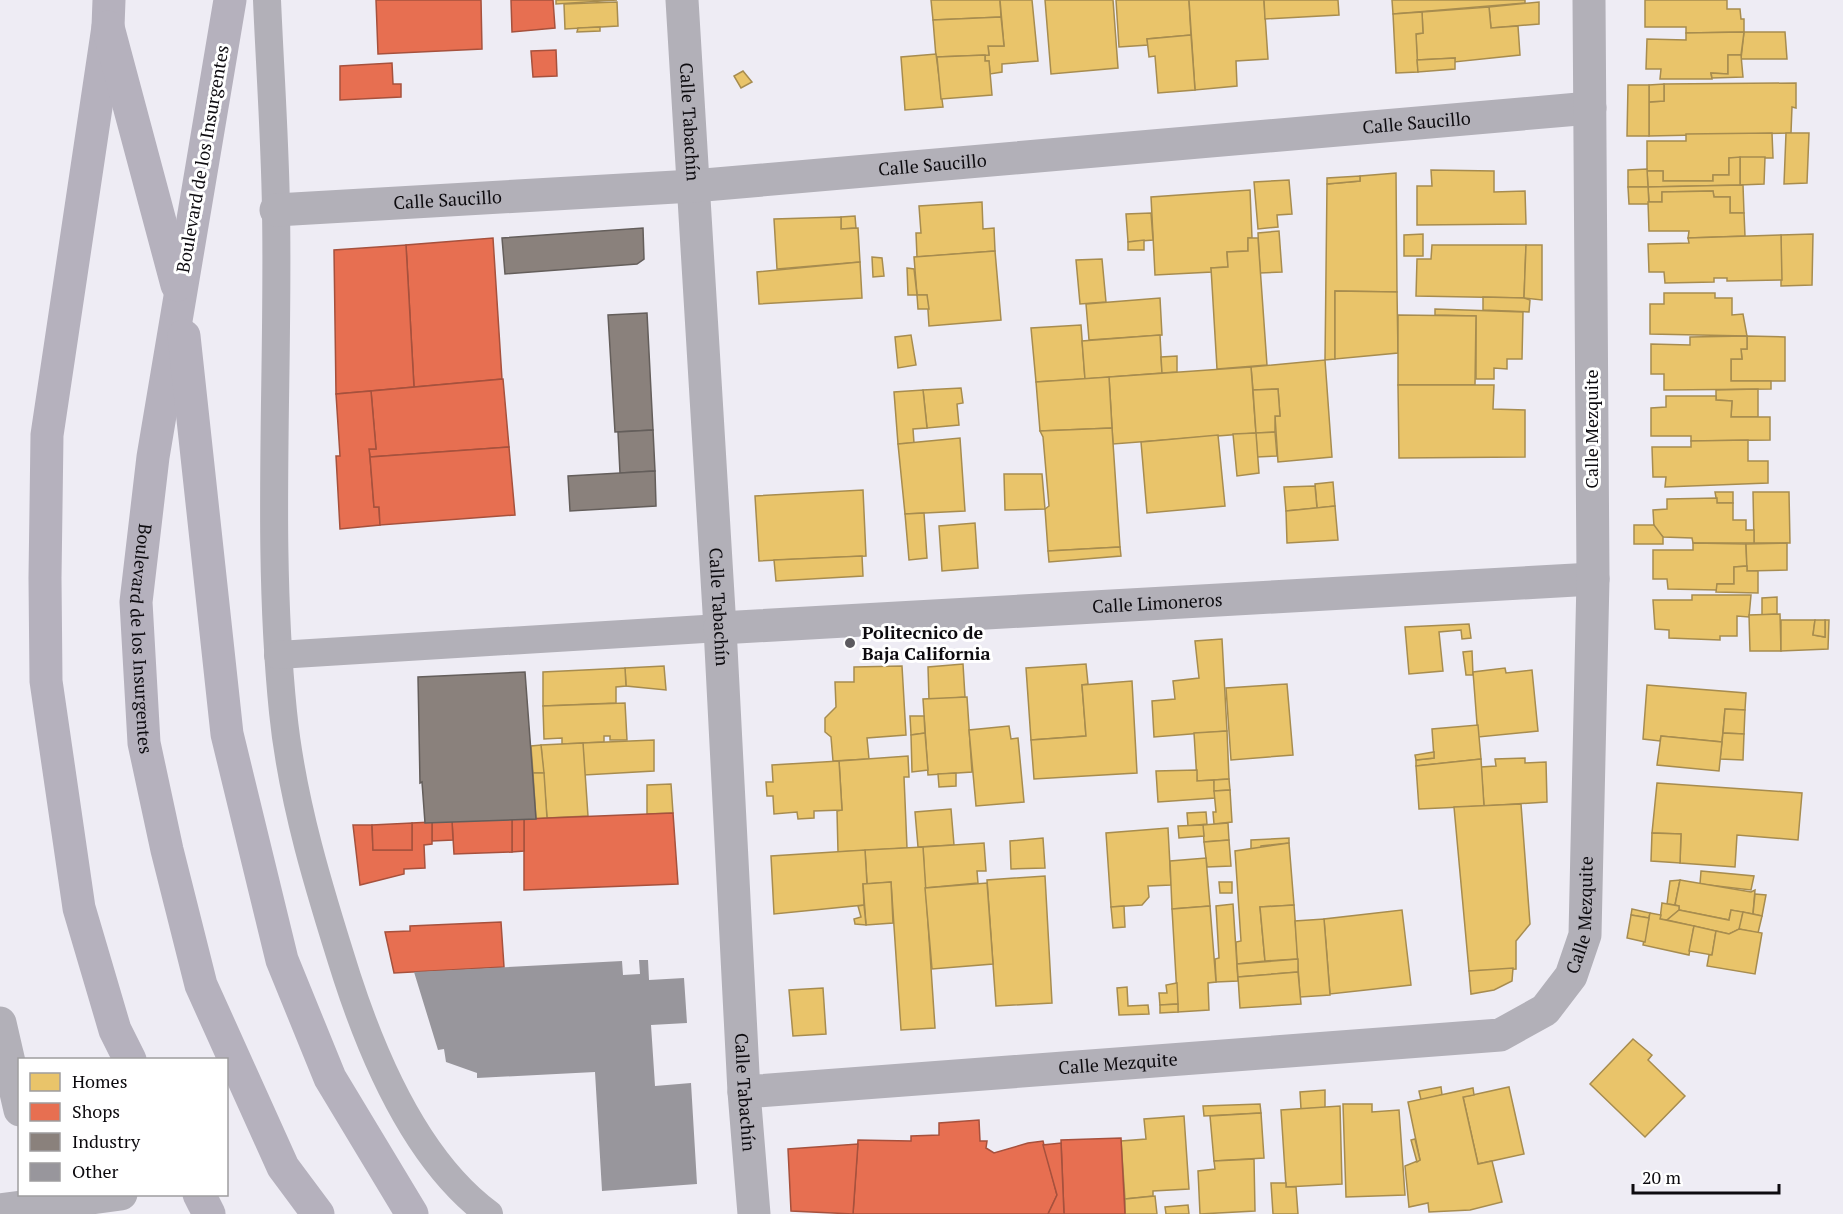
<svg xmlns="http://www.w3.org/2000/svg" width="1843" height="1214" font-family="'PT Serif',serif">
<rect width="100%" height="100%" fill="#eeecf4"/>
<g fill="#e9c46a" stroke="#a78c4f" stroke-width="1.5">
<path d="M556,0H617L556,4Z"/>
<path d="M931,0H1000L1001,17L933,20Z"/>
<path d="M1000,0H1032L1038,61L1002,64V72L990,74L989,61H985V55H989L988,46H1004Z"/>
<path d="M1045,0H1113L1118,68L1051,74Z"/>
<path d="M1116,0H1189L1191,35L1147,39L1148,45L1119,47Z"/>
<path d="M1189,0H1264L1268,59L1236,61L1237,86L1195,90Z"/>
<path d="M1264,0H1338L1339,15L1265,19Z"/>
<path d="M1392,0H1525V3L1393,14Z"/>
<path d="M1645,0H1727V9H1740L1741,19H1744V32L1686,33V27H1645Z"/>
<path d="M617,2L618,26L565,29L564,4Z"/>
<path d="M1539,2V24L1491,28L1489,7Z"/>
<path d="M1489,7L1491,28L1518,26L1520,55L1454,62L1455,58L1417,60L1416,34L1423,33L1422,12Z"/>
<path d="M1422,12L1423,33L1416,34L1418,72L1396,73L1393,14Z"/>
<path d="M1001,17L1004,46H988L989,55L936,57L933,20Z"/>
<path d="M600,27V31L577,32L578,28Z"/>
<path d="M1744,32H1785L1787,59H1741Z"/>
<path d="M1744,32L1741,55H1728V74L1711,73L1712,79H1660L1661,69H1646L1647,39L1686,40V33Z"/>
<path d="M1191,35L1195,90L1158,93L1155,56L1149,57L1147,39Z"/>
<path d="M936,54L943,107L905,110L901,57Z"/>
<path d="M985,55V61H989L992,95L941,99L937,57Z"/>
<path d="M1728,55H1741L1743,77L1712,78L1711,73L1728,74Z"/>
<path d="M1455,58V69L1418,72L1417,60Z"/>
<path d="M743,71L752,82L741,88L734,76Z"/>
<path d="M1796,83V108L1792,107L1791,133L1649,136V102L1664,101V84Z"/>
<path d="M1664,84V101L1649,102V85Z"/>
<path d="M1628,85H1649V136H1627Z"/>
<path d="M1772,133L1773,158H1729V175H1713V181H1663V171H1647V141H1686V134Z"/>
<path d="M1786,133H1809L1807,183L1784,184Z"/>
<path d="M1740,157H1765L1764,184L1740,185Z"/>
<path d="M1740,157V185L1648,187L1647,171H1663V181H1713V175H1729V158Z"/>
<path d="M1647,169L1648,187H1628V170Z"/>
<path d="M1431,170L1494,171V192L1525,191L1526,224L1417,225V186H1432Z"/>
<path d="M1396,173L1397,292L1335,291V359L1325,360L1327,184L1360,181V176Z"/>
<path d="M1360,176V181L1327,184V178Z"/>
<path d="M1289,180L1292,214L1277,215L1278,227L1258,229L1254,182Z"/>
<path d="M1743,185L1744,213H1730V197H1714L1713,191L1662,192V202H1649L1648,187Z"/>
<path d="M1628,187H1648L1649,204H1629Z"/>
<path d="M1250,190L1252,238H1248V251L1227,252L1228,267L1211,268L1212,272L1155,275L1151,197Z"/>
<path d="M1713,191L1714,197H1730V213H1744L1745,236L1688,238L1689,231H1649L1648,202H1662V192Z"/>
<path d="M982,202L983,229L994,228L995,251L917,257L916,233H921L919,206Z"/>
<path d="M1151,213L1153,240L1128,242L1126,214Z"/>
<path d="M855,216L856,228L841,229V217Z"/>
<path d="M841,217V229L858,228L860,262L777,269L774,219Z"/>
<path d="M1279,231L1282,272L1260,273L1258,233Z"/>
<path d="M1423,234V256H1404V235Z"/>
<path d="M1813,234L1812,285L1781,286V235Z"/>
<path d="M1781,235L1782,280L1727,281V278H1714V282L1665,283L1664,272H1649L1648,244L1689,243L1688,238Z"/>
<path d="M1248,238H1258L1267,365L1217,369L1211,268L1228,267L1227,252L1248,251Z"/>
<path d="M1144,240V250H1128V242Z"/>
<path d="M1432,245H1526L1524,298L1416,296L1417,259H1431Z"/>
<path d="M1526,245H1542V300L1524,298Z"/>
<path d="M995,251L1001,320L929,326L927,295H917L914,257Z"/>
<path d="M872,257L882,258L884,276L873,277Z"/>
<path d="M1102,259L1106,302L1080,304L1076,260Z"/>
<path d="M860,262L862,298L759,304L757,272Z"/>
<path d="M907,268L914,269L917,295H908Z"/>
<path d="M1335,291L1397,292L1398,353L1335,359Z"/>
<path d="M1664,293H1715V298H1732V315L1743,314L1747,336L1650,334V304H1664Z"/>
<path d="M917,295H927L929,309H918Z"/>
<path d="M1483,297L1524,298L1530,300L1529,312L1483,310Z"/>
<path d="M1160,298L1162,335L1089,340L1086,304Z"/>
<path d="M1435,309L1523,312L1522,359H1507V369L1494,368V379H1476V316L1435,315Z"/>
<path d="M1398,315L1476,316L1475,385H1398Z"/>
<path d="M1081,325L1085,379L1036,382L1031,328Z"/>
<path d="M911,335L916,365L898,368L895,337Z"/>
<path d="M1160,335L1162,373L1085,379L1082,341Z"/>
<path d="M1747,336L1785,337V381H1731V359H1742L1741,349H1747Z"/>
<path d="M1747,336V349H1741L1742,359H1731V381H1771V389L1664,390V374H1651V344L1690,345V337Z"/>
<path d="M1177,356V372L1162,373L1161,357Z"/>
<path d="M1325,360L1332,457L1278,462L1275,416H1280L1278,389L1253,390L1251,367Z"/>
<path d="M1251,367L1256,433L1113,444L1109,377Z"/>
<path d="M1109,377L1112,428L1040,431L1036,382Z"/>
<path d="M1398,385H1494L1493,409L1525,410V457L1399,458Z"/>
<path d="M961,388L963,403L957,404L959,425L927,428L923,390Z"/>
<path d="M1278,389L1280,416H1275V432L1256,433L1253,390Z"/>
<path d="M1758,389V417H1731L1732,401L1716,400V390Z"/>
<path d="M923,390L927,428L913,429L914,443L898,444L894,392Z"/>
<path d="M1666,396H1716V400L1732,401L1731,417H1770V440L1691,441V436H1651V408L1666,407Z"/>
<path d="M1112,428L1120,547L1048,551L1045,509L1049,506L1043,437L1040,431Z"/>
<path d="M1275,432L1277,456L1257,457L1256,433Z"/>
<path d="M1256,433L1259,473L1237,476L1233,434Z"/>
<path d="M1218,435L1225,506L1147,513L1141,442Z"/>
<path d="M960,438L965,511L905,514L898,444Z"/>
<path d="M1748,440V461H1768V483L1665,487L1666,477H1653L1652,447H1691V441Z"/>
<path d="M1004,474H1042L1045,509L1005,510Z"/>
<path d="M1333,482L1335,506L1317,508L1315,484Z"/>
<path d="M1315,486L1317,508L1286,511L1284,487Z"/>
<path d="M863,490L866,556L759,561L755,496Z"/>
<path d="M1715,492H1733V503H1717Z"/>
<path d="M1753,492H1789L1790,543H1754Z"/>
<path d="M1717,498V503H1733V520H1746V530H1754V543H1693L1692,538L1663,537L1654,527L1653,510L1667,509V499Z"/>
<path d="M1335,506L1338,540L1287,543L1286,511Z"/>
<path d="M924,513L927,558L909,560L905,514Z"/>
<path d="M975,523L978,568L942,571L939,526Z"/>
<path d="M1634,525H1654L1663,537V544H1634Z"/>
<path d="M1693,543L1746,544L1747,566L1734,567V584H1717V590L1668,589L1667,579H1653V550H1693Z"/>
<path d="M1787,543V570L1747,571L1746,544Z"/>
<path d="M1120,547L1121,556L1049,562L1048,551Z"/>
<path d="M862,556L863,576L776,581L774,560Z"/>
<path d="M1747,566V571H1758V593L1716,592L1717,584H1734V567Z"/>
<path d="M1692,595H1751L1749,617L1737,616V636H1720V640L1669,638V630L1655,629L1653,600H1692Z"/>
<path d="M1777,597V614L1762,615V598Z"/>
<path d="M1780,614L1781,651H1750L1749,615Z"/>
<path d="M1781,620H1815L1813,635L1825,637V620H1829L1828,649L1781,651Z"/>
<path d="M1815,620H1825V637L1813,635Z"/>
<path d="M1469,624L1471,638L1462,639L1461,630L1439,632L1443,671L1409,674L1405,627Z"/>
<path d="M1222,639L1227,731L1154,737L1152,701L1175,699L1173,681L1199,678L1195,641Z"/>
<path d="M1472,651L1473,675H1466L1463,652Z"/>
<path d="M963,664L965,697L929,700L928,667Z"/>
<path d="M1086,664L1088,684L1082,685L1086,736L1031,740L1026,668Z"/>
<path d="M664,666L666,690L626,686L625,668Z"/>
<path d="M902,666L906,735L867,738L869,759L833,761L831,737L825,732V718L836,707L835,682H854V667Z"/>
<path d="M625,668L626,686L616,687V703L543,706V672Z"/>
<path d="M1505,668L1506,673L1532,670L1538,731L1478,737L1473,672Z"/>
<path d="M1132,681L1137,773L1034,779L1031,740L1086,736L1082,685Z"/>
<path d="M1287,684L1293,755L1231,760L1226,688Z"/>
<path d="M1647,685L1746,693L1745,710L1725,709L1722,742L1661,736L1660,741L1643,739Z"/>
<path d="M967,697L972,772L928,775L923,699Z"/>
<path d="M625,703L627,740H610V736H604V742L562,744V738L544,739L543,706Z"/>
<path d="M1725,709L1745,710L1744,734L1723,733Z"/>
<path d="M910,716H924L925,733L911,735Z"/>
<path d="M1478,725L1481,759L1416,766V760L1434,758L1432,729Z"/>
<path d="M1009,726L1011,739L1018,738L1024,802L976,806L969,730Z"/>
<path d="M1227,731L1229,779L1197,781L1194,733Z"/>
<path d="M925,733L928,770L912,772L911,735Z"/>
<path d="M1723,733L1744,734L1743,760L1720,759Z"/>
<path d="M1661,736L1722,742L1719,771L1657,765Z"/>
<path d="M654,740V771L584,775L583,743Z"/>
<path d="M583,743L588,816L547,818L541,745Z"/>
<path d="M541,745L544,773H533L531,746Z"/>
<path d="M1434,752V758L1416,760L1415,755Z"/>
<path d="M908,756L909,777H904L907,848L838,852L837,811L842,810L839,761Z"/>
<path d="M1525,758V763L1546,762L1547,802L1484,806L1481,767L1496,766L1495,759Z"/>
<path d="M1481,759L1484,806L1419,809L1416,766Z"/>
<path d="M839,761L842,810L814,811V818L798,819L797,812L774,814L773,796H767L766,782H773L772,765Z"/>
<path d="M1197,770V781L1214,780L1215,798L1158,802L1156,771Z"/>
<path d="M533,773H544L547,818L536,819Z"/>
<path d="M956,773V786L939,787L938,774Z"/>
<path d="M1229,779L1230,790L1214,791V780Z"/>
<path d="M1657,783L1802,793L1798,840L1737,835L1735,867L1680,863L1681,834L1652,833Z"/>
<path d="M671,784L673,813L647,814V785Z"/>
<path d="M1230,790L1232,822L1214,824L1213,812H1216L1214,791Z"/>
<path d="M1521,804L1530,924L1516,941V969L1469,971L1454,807Z"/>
<path d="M951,809L954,845L918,847L915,812Z"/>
<path d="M1206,812L1207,824L1188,826L1187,813Z"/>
<path d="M1228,823L1229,840L1204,842L1203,825Z"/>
<path d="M1203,825L1204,836L1179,838L1178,826Z"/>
<path d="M1168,828L1171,885L1148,886L1149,897L1142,905L1111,907L1106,833Z"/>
<path d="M1652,833L1681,834L1680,863L1651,861Z"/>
<path d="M1043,838L1045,868L1011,869L1010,841Z"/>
<path d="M1289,838V843L1261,846V849H1251V840Z"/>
<path d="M1229,840L1231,866L1207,867L1204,842Z"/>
<path d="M984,843L986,871H977L978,883L925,888L923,847Z"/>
<path d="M1289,843L1294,905L1260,907L1265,961L1237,964L1236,942L1241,941L1235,851Z"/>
<path d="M923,847L935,1028L901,1030L891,882L867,884L865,850Z"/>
<path d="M865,850L867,884H863L864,905L774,914L771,856Z"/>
<path d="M1206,858L1210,906L1172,909L1170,861Z"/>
<path d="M1701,871L1754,876L1751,890L1700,884Z"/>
<path d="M1045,876L1052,1003L996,1006L987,880Z"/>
<path d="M1680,880L1675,905L1667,904L1670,881Z"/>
<path d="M1680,880L1751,892L1755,890L1753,914L1731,910L1729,920L1679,910V906L1675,905Z"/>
<path d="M891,882L893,923L866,925L863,884Z"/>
<path d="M1219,882H1232V893H1220Z"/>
<path d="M987,883L993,964L932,969L925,888Z"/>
<path d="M1755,894L1766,895L1762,916L1753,914Z"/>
<path d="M1662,903L1679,906V910L1667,920L1660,919Z"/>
<path d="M1233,904L1238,981L1216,982L1215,959L1219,958L1216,906Z"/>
<path d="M864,905L866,925L855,924L854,919L861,917L858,906Z"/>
<path d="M1294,905L1298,959L1265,961L1260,907Z"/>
<path d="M1124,906L1125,927L1113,928L1111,907Z"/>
<path d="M1210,906L1216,982L1208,983L1209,1010L1178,1012L1172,909Z"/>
<path d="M1632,909L1650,913L1649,918L1631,915Z"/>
<path d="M1402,910L1411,985L1330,994L1324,919Z"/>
<path d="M1679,910L1729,920L1731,910L1743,912L1740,929L1729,934L1667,920Z"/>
<path d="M1743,912L1762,916L1758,933L1739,929Z"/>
<path d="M1650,913L1661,915L1660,919L1694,926L1689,955L1643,945Z"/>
<path d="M1631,915L1649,918L1645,942L1627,938Z"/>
<path d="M1324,919L1330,995L1300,997L1295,921Z"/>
<path d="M1694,926L1716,931L1712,955L1689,951Z"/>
<path d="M1739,929L1762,933L1755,974L1707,966L1709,955H1712L1716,931L1729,934Z"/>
<path d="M1298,959V972L1238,977L1237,964Z"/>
<path d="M1513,968L1512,981L1494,990L1471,994L1469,971Z"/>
<path d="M1298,972L1301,1004L1240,1008L1238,977Z"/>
<path d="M1177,983L1178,1004L1160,1005L1159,993H1167L1166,985Z"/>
<path d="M1127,987L1128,1006L1148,1005L1149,1014L1119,1015L1117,988Z"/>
<path d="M823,988L826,1034L793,1036L789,990Z"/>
<path d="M1178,1004V1012L1160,1013V1005Z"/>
<path d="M1633,1039L1652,1055L1648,1060L1685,1096L1645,1137L1590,1084Z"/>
<path d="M1441,1087L1442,1095L1421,1100L1419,1091Z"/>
<path d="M1509,1087L1524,1154L1478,1164L1463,1097Z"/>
<path d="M1473,1088L1474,1095L1463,1097L1478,1164L1492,1161L1502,1202L1470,1210L1429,1212L1428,1203L1409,1207L1405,1166L1420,1160L1408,1102Z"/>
<path d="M1325,1090V1108L1301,1109L1300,1092Z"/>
<path d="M1260,1104L1261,1113L1204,1116L1203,1106Z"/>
<path d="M1343,1104H1372V1112L1399,1110L1405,1195L1346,1197Z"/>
<path d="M1340,1106L1342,1184L1286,1187L1281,1110Z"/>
<path d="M1261,1113L1264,1158L1214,1161L1210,1116Z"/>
<path d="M1184,1116L1189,1189L1153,1191V1196L1125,1199L1121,1141L1146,1139L1144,1119Z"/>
<path d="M1415,1139L1420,1160L1417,1162L1411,1140Z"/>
<path d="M1254,1159L1255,1211L1200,1214L1198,1171L1215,1169L1214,1161Z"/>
<path d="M1271,1183H1286V1187H1296L1298,1214H1273Z"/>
<path d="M1155,1196L1157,1214H1125V1199Z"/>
<path d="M1188,1205L1189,1214H1166L1165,1207Z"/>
</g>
<g fill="#e76f51" stroke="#a6513d" stroke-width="1.5">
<path d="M376,0H481L482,49L378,54Z"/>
<path d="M511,0H553L555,28L512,32Z"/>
<path d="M556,50L557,76L533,77L531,51Z"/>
<path d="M392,63L393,84H401V97L340,100V66Z"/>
<path d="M493,238L502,379L414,387L406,245Z"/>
<path d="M406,245L414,387L336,394L334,250Z"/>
<path d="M503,379L509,447L370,457L369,449H376L371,391Z"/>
<path d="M371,391L376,449H369L370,457L374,507H379L380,525L340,529L336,456H340L336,394Z"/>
<path d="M509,447L515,515L380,525L379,507H374L370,457Z"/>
<path d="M673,813L678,884L524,890V819Z"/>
<path d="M512,819H524V851L512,852Z"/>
<path d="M512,819V852L454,854L452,821Z"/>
<path d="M452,821L453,840L432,841V822Z"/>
<path d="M432,822V844L424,845L425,868L404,869V874L360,885L353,825H372L373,850H412V823Z"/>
<path d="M412,823V850H373L372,825Z"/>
<path d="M501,922L504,967L394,973L385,932L410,931V926Z"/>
<path d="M979,1120L980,1141H987L986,1148L994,1153L1028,1143L1043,1141L1057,1195L1048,1214H853L858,1140L911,1141V1136L939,1135V1123Z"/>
<path d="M1121,1138L1125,1214H1064L1061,1140Z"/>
<path d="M1061,1143L1064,1214H1048L1057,1195L1043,1145Z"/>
<path d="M858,1144L853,1214L791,1211L788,1149Z"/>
</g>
<g fill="#8a817c" stroke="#645e5b" stroke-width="1.5">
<path d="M643,228L644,259L637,264L505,274L502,238Z"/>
<path d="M647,313L653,430L615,432L608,315Z"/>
<path d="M653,430L655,471L620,473L618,432Z"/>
<path d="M655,471L656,506L570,511L568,476Z"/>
<path d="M525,672L536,819L425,823L422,782L420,783L418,677Z"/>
</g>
<path fill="#98969c" d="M639,960H648L649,980L684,978L687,1023L651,1025L655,1086L691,1083L697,1184L602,1191L595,1072L477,1078V1073L446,1062L444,1049L438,1050L414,972L622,961L623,975L640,974Z"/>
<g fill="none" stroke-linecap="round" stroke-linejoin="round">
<g stroke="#b2b0b8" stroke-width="28">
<path d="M267,0C270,70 275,140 276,210C279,378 266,544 283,712C292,802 320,892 347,977C374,1060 417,1161 489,1214"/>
<path d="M278,655L720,628"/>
</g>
<g stroke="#b2b0b8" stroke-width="33">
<path id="s1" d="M682,0L720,628L744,1092L754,1214"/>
<path id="s2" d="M276,210L693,186L1590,108"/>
<path id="s3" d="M720,628L1593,579"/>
<path d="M0,1023L20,1110"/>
<path id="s4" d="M744,1092L1500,1035L1545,1010L1571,976L1585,935L1593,579L1589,0"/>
<path d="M0,1210L121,1194"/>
</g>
<g stroke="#b5b1bd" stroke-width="33">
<path d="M109,0L108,27L47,435L45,578L46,681L79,908L115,1030L130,1060"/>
<path id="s5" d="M230,0L153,457L136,602L144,743L167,850L201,985L283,1167L318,1214"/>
<path d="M108,27L177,285"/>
<path d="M184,336L227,734L282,960L330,1078L412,1214"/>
<path d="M199,1194L209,1214"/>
</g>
</g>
<circle fill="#5c5a5f" stroke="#fff" stroke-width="2" cx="850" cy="643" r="6"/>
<g text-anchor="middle" stroke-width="6" stroke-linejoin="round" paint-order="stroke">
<g font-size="18" fill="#0d0b0f" stroke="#fff">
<text dy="6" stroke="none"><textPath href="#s1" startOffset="122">Calle Tabachín</textPath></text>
<text dy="6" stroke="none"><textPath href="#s2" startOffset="1144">Calle Saucillo</textPath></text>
<text transform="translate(203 159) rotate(-80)" y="6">Boulevard de los Insurgentes</text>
<text dy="6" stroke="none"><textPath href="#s2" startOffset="658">Calle Saucillo</textPath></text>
<text dy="6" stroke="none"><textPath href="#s2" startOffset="172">Calle Saucillo</textPath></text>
<text transform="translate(1592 429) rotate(-90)" y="6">Calle Mezquite</text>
<text dy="6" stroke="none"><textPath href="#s3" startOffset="438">Calle Limoneros</textPath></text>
<text dy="6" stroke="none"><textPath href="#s1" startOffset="608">Calle Tabachín</textPath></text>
<text dy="6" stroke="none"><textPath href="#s5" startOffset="646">Boulevard de los Insurgentes</textPath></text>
<text dy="6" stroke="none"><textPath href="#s4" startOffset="915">Calle Mezquite</textPath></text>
<text dy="6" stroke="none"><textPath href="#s4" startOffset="375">Calle Mezquite</textPath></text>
<text dy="6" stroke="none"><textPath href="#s1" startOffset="1094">Calle Tabachín</textPath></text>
</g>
<g font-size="18" font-weight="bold" fill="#0d0b0f" stroke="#fff" text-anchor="start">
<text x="862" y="639">Politecnico de<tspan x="862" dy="21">Baja California</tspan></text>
</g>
</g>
<rect x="18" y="1058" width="210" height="138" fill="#ffffff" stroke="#9e9d9f" stroke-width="1.5"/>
<rect x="30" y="1073" width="30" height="18" fill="#e9c46a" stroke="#9e9d9f" stroke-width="1.5"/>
<text x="72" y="1088" font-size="18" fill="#0d0b0f">Homes</text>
<rect x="30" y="1103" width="30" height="18" fill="#e76f51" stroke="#9e9d9f" stroke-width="1.5"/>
<text x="72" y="1118" font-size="18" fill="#0d0b0f">Shops</text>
<rect x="30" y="1133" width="30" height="18" fill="#8a817c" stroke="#9e9d9f" stroke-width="1.5"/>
<text x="72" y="1148" font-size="18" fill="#0d0b0f">Industry</text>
<rect x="30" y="1163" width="30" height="18" fill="#98969c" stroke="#9e9d9f" stroke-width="1.5"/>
<text x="72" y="1178" font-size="18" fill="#0d0b0f">Other</text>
<path d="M1633 1184v9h146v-9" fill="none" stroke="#0d0b0f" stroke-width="3"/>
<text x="1642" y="1184" font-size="18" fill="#0d0b0f" stroke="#ffffff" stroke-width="4.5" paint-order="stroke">20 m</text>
</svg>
